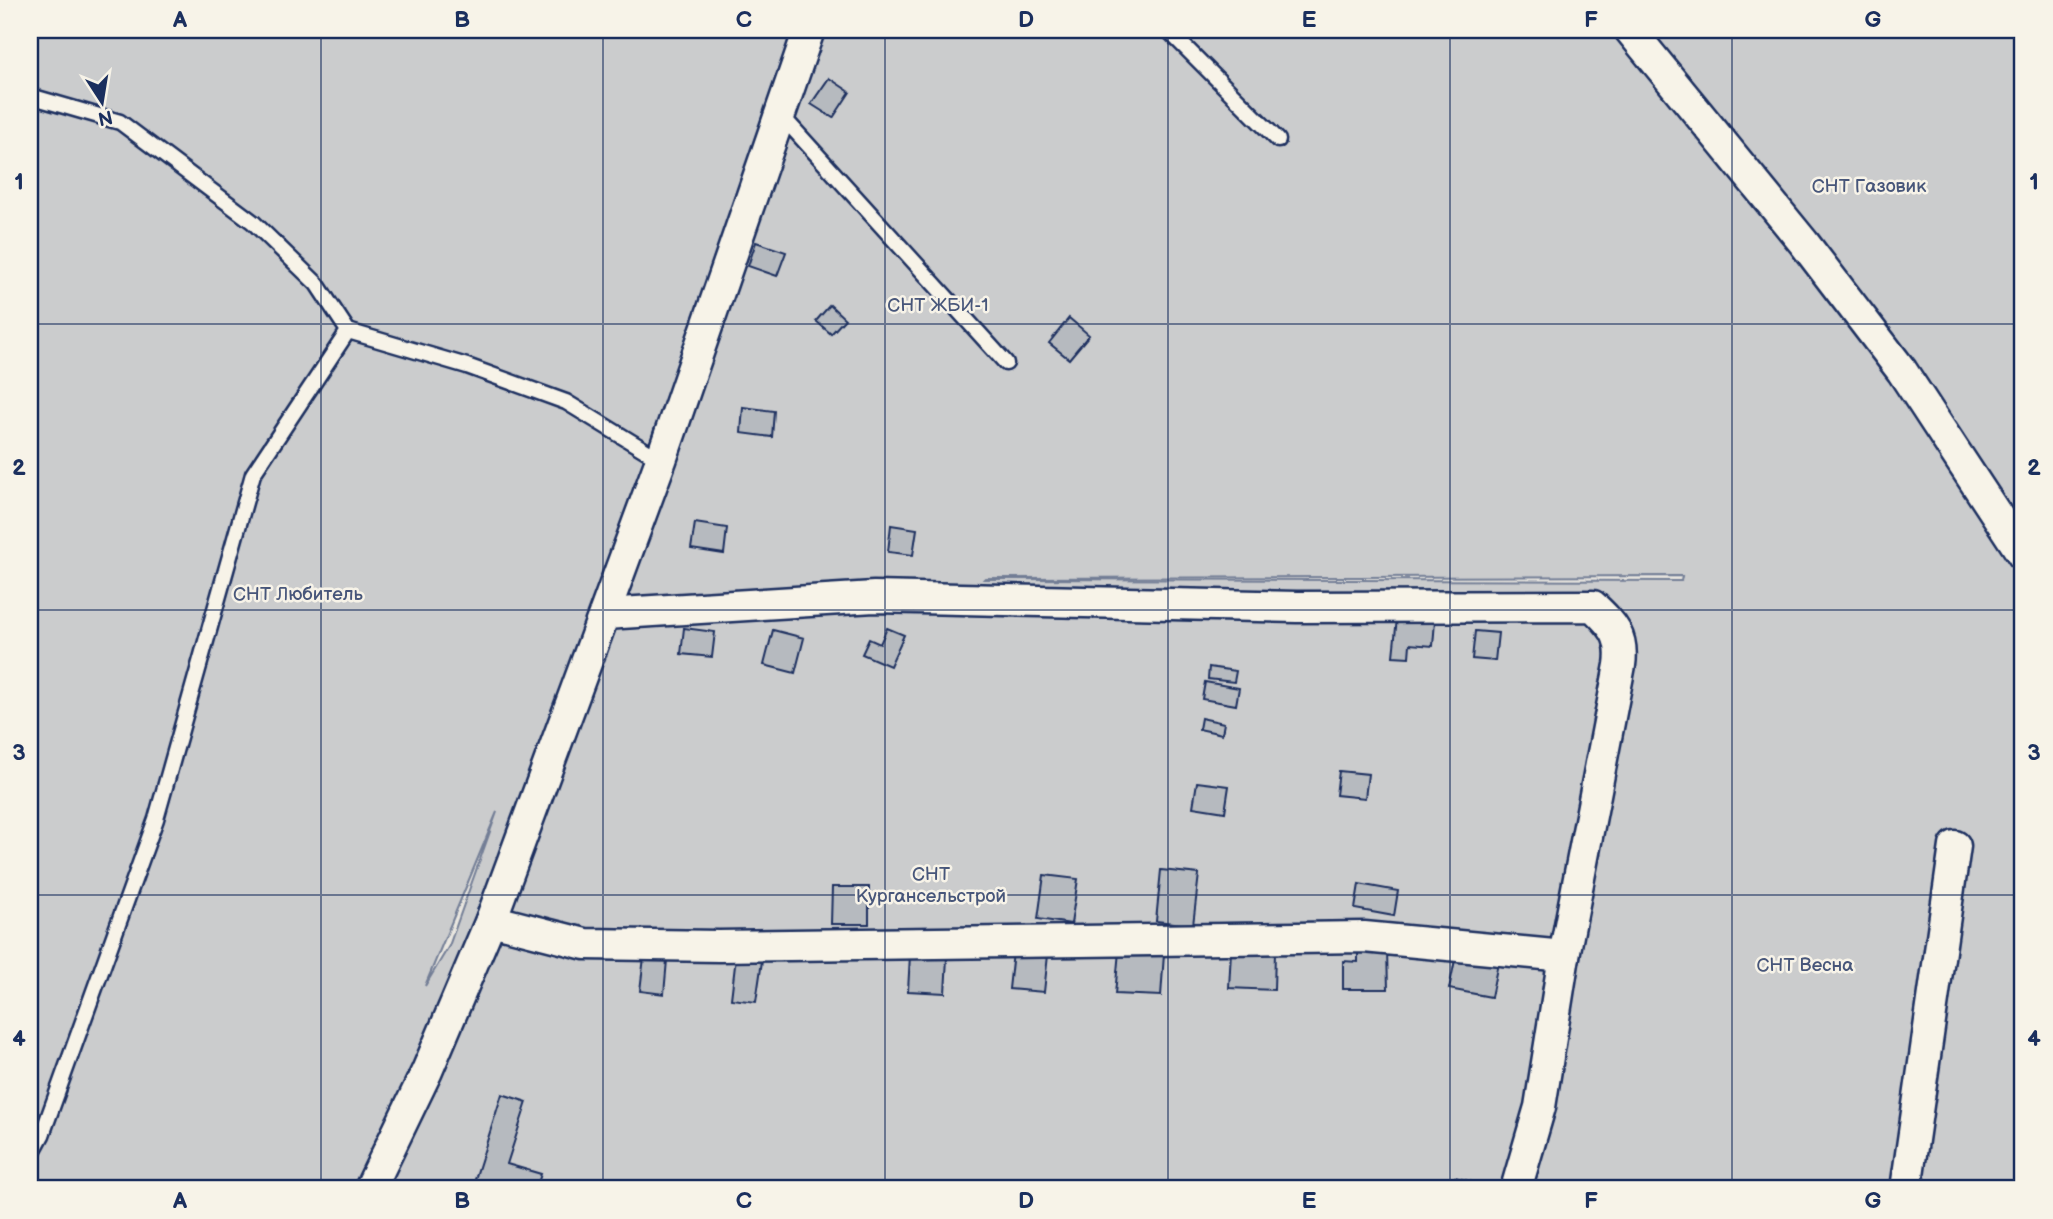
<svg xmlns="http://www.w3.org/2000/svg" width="2053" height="1219" font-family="'Balsamiq Sans',sans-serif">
<rect width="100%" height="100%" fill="#eae7e0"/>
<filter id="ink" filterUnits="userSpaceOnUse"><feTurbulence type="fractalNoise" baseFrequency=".0143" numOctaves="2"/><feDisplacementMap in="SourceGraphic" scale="14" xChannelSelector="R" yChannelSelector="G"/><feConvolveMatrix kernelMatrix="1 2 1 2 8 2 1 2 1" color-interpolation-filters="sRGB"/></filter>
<g filter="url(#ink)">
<path fill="#cbcccd" stroke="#737e96" stroke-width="2" fill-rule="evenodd" d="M30,30H2023V1189H30ZM1682,576L1681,581L984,579L985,578ZM497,812L449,946L425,986Z"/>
<g fill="#b6babf" stroke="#1b2f5e" stroke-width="2">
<path d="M829,78L850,92L833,118L811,104Z"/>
<path d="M756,242L786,252L777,276L748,266Z"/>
<path d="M830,305L845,319L831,334L816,321Z"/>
<path d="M1069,318L1089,335L1069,359L1049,343Z"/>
<path d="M743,407L774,411L772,437L741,433Z"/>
<path d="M695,523L727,528L724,554L691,549Z"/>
<path d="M891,525L917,529L913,555L888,552Z"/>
<path d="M1397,618L1435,621L1433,646L1410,644L1409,657L1393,656Z"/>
<path d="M684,628L715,632L712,657L681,654Z"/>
<path d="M887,628L904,635L890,666L862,654L869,639L880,644Z"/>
<path d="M773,630L804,638L795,673L764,665Z"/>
<path d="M1475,631L1498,633L1495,661L1472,659Z"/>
<path d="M1209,667L1236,671L1234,682L1208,679Z"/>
<path d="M1205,682L1239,688L1236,705L1202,699Z"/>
<path d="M1201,718L1224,723L1222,734L1199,729Z"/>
<path d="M1339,771L1368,774L1365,798L1336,795Z"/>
<path d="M1197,782L1229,786L1225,812L1193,807Z"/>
<path d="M1161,870L1199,874L1193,925L1156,921Z"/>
<path d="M1044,875L1078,879L1071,924L1038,919Z"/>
<path d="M1359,884L1398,891L1394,916L1355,909Z"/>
<path d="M832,887H869V924H831Z"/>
<path d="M1387,950L1388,989H1343V961L1358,962V951Z"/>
<path d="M1119,951L1164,954L1161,996L1115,994Z"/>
<path d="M1231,951L1275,952L1274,990L1229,988Z"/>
<path d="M1013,952L1048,955L1044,992L1009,989Z"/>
<path d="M910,955L947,958L945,993L908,991Z"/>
<path d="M1456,955L1498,963L1491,997L1449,989Z"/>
<path d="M644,957L667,960L664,994L640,991Z"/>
<path d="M736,957L762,961L756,1002L731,999Z"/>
<path d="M502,1094L527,1102L507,1164L541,1174L536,1189H472Z"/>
<path d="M1455,1177L1475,1183L1473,1189H1452Z"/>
<path d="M616,1181L640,1186L639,1189H614Z"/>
</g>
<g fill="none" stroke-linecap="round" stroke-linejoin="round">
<g stroke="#1b2f5e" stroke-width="19">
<g id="lane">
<path d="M1168,30L1278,140"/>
<path d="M30,96L120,122L253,222L317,284L348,331L253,474L156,819L42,1135L30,1157"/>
<path d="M780,114L1006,363"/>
<path d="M348,331L467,366L566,402L661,460"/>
</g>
</g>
<g stroke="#1b2f5e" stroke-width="35">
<g id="street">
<path d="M1630,30L1804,243L1902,371L2023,555"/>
<path d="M605,614L874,597L1297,607L1593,606C1613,625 1624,636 1620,665L1564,956L1540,1107L1516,1189"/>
<path d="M491,920L585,944L719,946L1364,937L1564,956"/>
<path d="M370,1189L427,1071L491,920L661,460L809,30"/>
<path d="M1906,1189L1955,846"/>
</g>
</g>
<use href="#lane" stroke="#f7f3e8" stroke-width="14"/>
<use href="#street" stroke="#f7f3e8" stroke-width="30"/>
</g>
</g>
<path fill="none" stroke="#1b2f5e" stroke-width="2" stroke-opacity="0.55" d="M321,30V1189M603,30V1189M885,30V1189M1168,30V1189M1450,30V1189M1732,30V1189M30,324H2023M30,610H2023M30,895H2023"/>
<g text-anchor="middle" stroke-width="5" stroke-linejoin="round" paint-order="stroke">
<g font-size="19" fill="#47567a" stroke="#f7f3e8">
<text x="1869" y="192">СНТ Газовик</text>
<text x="938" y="311">СНТ ЖБИ-1</text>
<text x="298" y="600">СНТ Любитель</text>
<text x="931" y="880">СНТ<tspan x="931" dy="22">Кургансельстрой</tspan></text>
<text x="1805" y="971">СНТ Весна</text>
</g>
</g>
<rect width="2053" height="1219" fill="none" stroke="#f7f3e8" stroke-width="77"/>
<g transform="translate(102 102) rotate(168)" stroke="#f7f3e8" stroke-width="5" paint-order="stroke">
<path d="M0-5L12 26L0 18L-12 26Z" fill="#1b2f5e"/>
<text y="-10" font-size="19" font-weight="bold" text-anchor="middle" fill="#1b2f5e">N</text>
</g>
<rect x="38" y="38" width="1976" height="1142" fill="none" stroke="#1b2f5e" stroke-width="2.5"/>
<g font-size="23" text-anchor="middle" font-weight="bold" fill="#1b2f5e">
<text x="180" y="27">A</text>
<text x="462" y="27">B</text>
<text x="744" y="27">C</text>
<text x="1026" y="27">D</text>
<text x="1309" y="27">E</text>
<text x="1591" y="27">F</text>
<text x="1873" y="27">G</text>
<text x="19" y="189">1</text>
<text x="2034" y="189">1</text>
<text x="19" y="475">2</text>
<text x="2034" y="475">2</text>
<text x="19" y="760">3</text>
<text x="2034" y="760">3</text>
<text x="19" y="1046">4</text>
<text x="2034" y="1046">4</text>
<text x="180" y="1208">A</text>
<text x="462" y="1208">B</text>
<text x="744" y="1208">C</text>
<text x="1026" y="1208">D</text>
<text x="1309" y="1208">E</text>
<text x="1591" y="1208">F</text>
<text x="1873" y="1208">G</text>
</g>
</svg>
